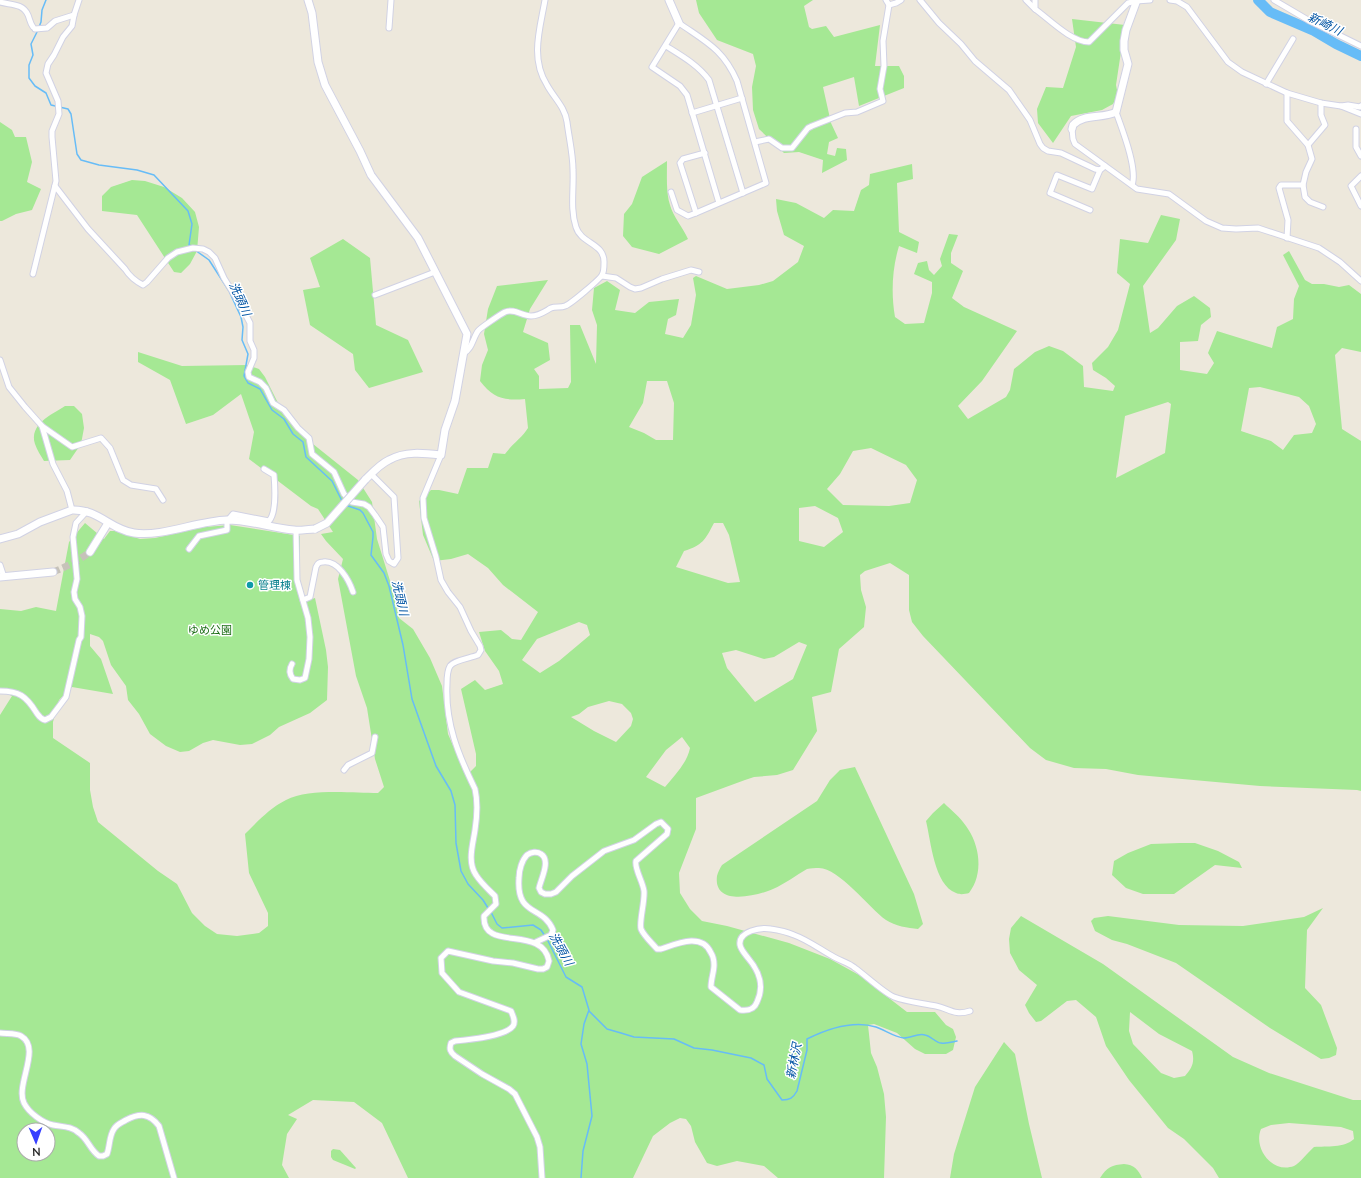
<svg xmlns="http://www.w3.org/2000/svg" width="1361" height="1178" font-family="Lato,'Noto Sans JP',sans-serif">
<rect width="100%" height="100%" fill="#ede8dc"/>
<g fill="#a5e894" fill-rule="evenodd">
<path d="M696,0H813L804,6L809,27L812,29L826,26L834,37L880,25L875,66H899L904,76V88L859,106L854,77L823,87L831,123L838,138L829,142L827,154L835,156L837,148L846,149L847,160L822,173L823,160L799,152L784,153L759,129L753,110L752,87L756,66L753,54L717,40L699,13Z"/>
<path d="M1072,19L1125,25L1116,85L1118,95L1113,104L1102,110L1071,116L1053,143L1038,123L1037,109L1046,87L1063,88L1076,47Z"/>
<path d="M0,122L12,130L15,137H26L32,162L27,182L41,189L32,210L16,214L2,221H0Z"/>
<path d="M667,161C667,175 666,193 670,205C673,216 683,228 688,239L659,254L632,247L623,236L624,214L632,204L642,177Z"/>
<path d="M912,164L913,179L897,183L899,232L919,242L917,253L899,246C892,269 891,294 895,317L905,324L924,323L932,293V282L914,274L918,263L927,261L929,270L934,275L942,266L940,259L949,234L958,235L951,253V263L963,271L952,298L964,307L1017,331L982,381L958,406L968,419L1006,397L1010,390L1014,369L1035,352L1049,346L1063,351L1083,366L1084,387L1113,391L1115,386L1106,378L1093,370L1092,363L1108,347L1118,330L1130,284L1117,273L1120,239L1148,243L1161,215L1180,219L1176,240L1143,286L1150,333L1158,328L1177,306L1194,296L1210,308L1211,317L1201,325L1198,341L1180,342V370L1207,374L1214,363L1208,353L1217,331L1272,348L1277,327L1293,319L1294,299L1299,286L1283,255L1289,251L1305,280L1312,284H1324L1339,287L1349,285L1361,294V352L1342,348L1335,355L1342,429L1361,441V791L1357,790L1260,786L1138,775L1106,769L1074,768L1046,760L1030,748L923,636L912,622L909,610V575L890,563L865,571L860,575L861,590L866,607L864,627L839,649L831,692L812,697L817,731L793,770L777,775L754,777L745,780L696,798V829L679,873L680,893L690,909L702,921L727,926L789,943L830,959L859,975L907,1012H935L946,1025L953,1029L956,1037L953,1050L946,1054H925L915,1049L897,1033L874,1024L868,1025L871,1053L877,1067L884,1094L886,1117L884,1178H778L764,1166L737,1161L717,1166L707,1163L695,1142L691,1126L686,1119L680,1118L670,1123L653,1136L633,1178H408L382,1123L354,1102L313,1100L288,1115L297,1119L287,1134L282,1165L289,1178H0V715L12,696L0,691V609L21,611L36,607L56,611L69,542L85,523L104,539L110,531H115L140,539L155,538L205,527L230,525L300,536V580L306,601L315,598L326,650L328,667L327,700L310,713L279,727L270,735L252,744L240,745L213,740L203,743L189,751L180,752L166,746L150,734L139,714L128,700L126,686L111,665L103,641L99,637L90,634V646L101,659L113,694L72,687L59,700L53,722V738L90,763V790L93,807L98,822L158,871L177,884L192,913L205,926L217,934L237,936L259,933L268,926V913L249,873L245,834C258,821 270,808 286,800C309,788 352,793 378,793L384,787L375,759L367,708L356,676L338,579L343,559L326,541L321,534L333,532L318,509L311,506L249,459L254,432L241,394L213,415L186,424L170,380L138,362V352L182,366L247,365L259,369L265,377L282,411L296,428L313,444L358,480L372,502L377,539L391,584L399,618L413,629L430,658L442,686L448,734L459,759L470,772L476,766V754L461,689L475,680L485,690L503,684L499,671L485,651L479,632L501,630L512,639L521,640L538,612L503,585L488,568L468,554L451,559L434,561L423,535L419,501L431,490H439L458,494L467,468H488L493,453L505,454C512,444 522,438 528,428L525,399C504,401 493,398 480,381L482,365L488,350L484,334L488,309L497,286L548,280L530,309L523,332L548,343L550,360L534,369L539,376V389L568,388L571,382L570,325H580L596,364L597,325L592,310L594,288L607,281L620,290L615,310L635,313L649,302L679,299L676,315L668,319L665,334L683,338L691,325L696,295L693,278L696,276L727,289L759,285L773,281L798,262L804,246L784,235L777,211L776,199L796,203L824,218L833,210L854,211L861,190L869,185L870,174ZM647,381H667L674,403L673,440H656L644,433L629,427L643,403ZM1260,387L1299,397L1309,406L1316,424L1312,433L1294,435L1283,450L1271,441L1241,431L1249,388ZM1168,402L1171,404L1165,453L1116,478L1125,416ZM871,448L906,465L917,480L910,503L889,506L843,505L827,489L840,474L853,451ZM815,506L838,518L843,532L824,547L799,541V508ZM714,523H723L729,535L740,582L728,583L676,567L684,551C703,545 705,540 714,523ZM579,622L587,625L590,635L559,661L540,673L522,660L537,639ZM799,642L807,645L793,679L755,702L727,668L722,653L736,650L764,659L774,657ZM609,701L622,704L631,713L633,719L631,726L616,742L594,731L571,717L579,714L588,707ZM682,737L690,748C687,763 675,775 665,787L646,777L666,750ZM24,1130H48V1154H24Z"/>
<path d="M132,180L145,181L164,187L182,198L195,212L199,227L197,251L190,264L181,273L174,272L137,215L102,211V196L111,187Z"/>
<path d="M343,239L370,258L376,325L408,340L423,372L369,388L355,370L353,354L310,325L303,290L320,287L310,258Z"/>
<path d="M65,406H74L82,414L84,428L81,444L70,460L44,461C41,456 37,450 35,444C29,424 51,415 65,406Z"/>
<path d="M855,767L914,894L923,924L918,929C908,928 895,926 886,920C869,908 839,868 819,868C815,868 811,868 807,869C796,875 785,884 773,889C757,896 713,907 717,876C718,872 720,868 722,865L817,801L830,780L840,770Z"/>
<path d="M944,803C951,810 960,817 966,826C980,845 984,874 969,893C965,894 960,895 956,893C934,885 931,841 926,821L933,813Z"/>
<path d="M1180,843H1195L1218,851L1239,862L1242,868L1215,865L1174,894H1143L1126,888L1112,875L1114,861L1128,853L1151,844Z"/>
<path d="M1323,908L1307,930L1305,988L1321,1005L1337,1048L1336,1055L1329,1058L1321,1059L1270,1028L1176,963L1127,944L1112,940L1095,931L1091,921L1094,918L1108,916L1179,925L1243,926L1304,917Z"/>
<path d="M1021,916L1103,964L1233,1057L1269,1073L1353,1100H1361V1178H1219L1213,1168L1184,1139L1168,1128L1129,1080L1106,1046L1096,1017L1076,1000L1067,1001L1041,1021L1036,1022L1029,1013L1025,1005L1037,985L1019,970L1010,953L1009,939L1011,928ZM1130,1012L1159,1034L1192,1051C1195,1062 1192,1068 1185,1076L1174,1078L1161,1073L1133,1044L1129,1031ZM1289,1123L1341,1127L1353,1131L1354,1139C1344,1148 1327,1146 1314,1147C1309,1151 1299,1164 1294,1166C1272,1174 1253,1148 1261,1129L1271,1125Z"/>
<path d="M1004,1042L1015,1054L1029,1124L1042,1178H950L954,1154L975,1087Z"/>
<path d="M333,1149L340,1150L356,1168L355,1169L333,1160L331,1157V1151Z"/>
<path d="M1124,1164C1134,1165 1138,1169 1142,1178H1100C1107,1167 1112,1165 1124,1164Z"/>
</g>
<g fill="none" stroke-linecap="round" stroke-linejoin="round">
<g stroke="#67bcf7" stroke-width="1.5">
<path d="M39,27L41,22L42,10L46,0"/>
<path d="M38,30L31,44L33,55L29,65V78L35,86L46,93L51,105L68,109L71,114L77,154L81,160L99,165L137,170L154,175L188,211L192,224L189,245L191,246"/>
<path d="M195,250L209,260L229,291L241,317L243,327L242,340L248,354L244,376L248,383L260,389L272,410L284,419L293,434L303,442L306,457L332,481L343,503"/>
<path d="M345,505L360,510L363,513L373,532V537L371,555L384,573L389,586L403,645L412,699L436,766L451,791L455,805L456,843L461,871L468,884L483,900L488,908"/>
<path d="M491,912L497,924L502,928L533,925L541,930L545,936"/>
<path d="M547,939L566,977L582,987L589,1010L584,1024L581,1044L587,1064L592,1116L583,1151L581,1178"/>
<path d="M589,1011L607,1029L621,1033L634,1037L674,1039L694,1048L712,1050L751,1058L764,1065L767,1079L782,1100C790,1100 793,1098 797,1091L807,1050V1039C827,1029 853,1020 876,1027C885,1030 894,1037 904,1038C911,1038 918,1033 925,1035C931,1036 936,1043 941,1043C946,1044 952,1042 957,1041"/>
</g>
<path stroke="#67bcf7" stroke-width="10" d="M1258,0L1270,12L1314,31L1336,44L1361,56"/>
<path stroke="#c6c2b9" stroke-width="7" stroke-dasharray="7 3.5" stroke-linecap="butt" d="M53,572C66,567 78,561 90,552"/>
<g stroke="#d1d2e4" stroke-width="7">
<g id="street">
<path d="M920,0L939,23L961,44L975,61L1009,90L1030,120L1040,144L1043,148L1048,151L1061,153L1095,169L1100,170L1105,166"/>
<path d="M1026,0L1035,9"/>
<path d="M1035,0V9C1049,19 1071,42 1089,42L1128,3L1136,1L1150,0"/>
<path d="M1170,0L1177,1L1187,7L1228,62L1242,72L1287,93L1321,103L1341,106L1361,114"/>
<path d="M1274,0L1308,20L1361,46"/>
<path d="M0,2C10,5 23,3 28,15C30,20 30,23 33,27"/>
<path d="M889,5L896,3L901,0"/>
<path d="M389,28L391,0"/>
<path d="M35,29L47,28L55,21L74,15"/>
<path d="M666,46C682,56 698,65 709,80L743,193"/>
<path d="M1266,84L1293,39"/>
<path d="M1287,93V121L1308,145"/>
<path d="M1321,103V115L1325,125L1308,145L1312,159L1306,172L1303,185L1305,197L1310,202L1323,207"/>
<path d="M1341,106L1348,105L1360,107L1361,106"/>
<path d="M1116,112C1122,129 1138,169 1132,185"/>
<path d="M692,113L742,98"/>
<path d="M1072,129L1073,139L1075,144L1137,189L1169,194L1206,221L1222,228L1236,229L1258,228L1319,248L1340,262L1361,281"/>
<path d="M1356,129V147L1361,156"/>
<path d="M755,142L769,139L782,148H792L808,128L812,126L845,113L857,112L883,101L880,89L884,66L883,41L889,5L886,0"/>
<path d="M705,153L683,159L680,163L696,213L766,183L737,81C723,49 706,42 679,23L652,67L680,86L687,95L719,203"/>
<path d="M1361,176L1351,186L1361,206"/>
<path d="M55,186L88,229L125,269C130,277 135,281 143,285L147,282L168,258L177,252L193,248L203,249L209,252L215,258L224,278L240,304L250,323V341L254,350V358L248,372L249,377L260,382L266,388L273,403L284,410L298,428L309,438L312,454L334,472L344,494L352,502L364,504L369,507L375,515L383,527L386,554L389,561L394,564L398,558L394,497L371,474"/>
<path d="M671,192L677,210L688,216L696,213"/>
<path d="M1090,210L1050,193L1057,175L1092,189L1100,170"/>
<path d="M1287,238L1288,220L1279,188L1281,185H1303"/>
<path d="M33,274L56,181L52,137V131L59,114L58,101L46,73L48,64L54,55L63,37L72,26L74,15L79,0"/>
<path d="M602,276L616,278L630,287L635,289L641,288L662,279L691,270L699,272"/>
<path d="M375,295L435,272"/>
<path d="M464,353C472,349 473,338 478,331C480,328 501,314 505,312C514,308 522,316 531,316C539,316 544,312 551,308C555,306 561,308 565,306C571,304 600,279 602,275C604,272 604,267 604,263C605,243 581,244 576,227C570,209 574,189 573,170C573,154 569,138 567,122C565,107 554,98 547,85C530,58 540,29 545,0"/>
<path d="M0,360L9,387L25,407L42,426L53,464L67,491L72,510"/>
<path d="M42,426L72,447L101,438L110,448L123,480L131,485L156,489L163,500"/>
<path d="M441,455L423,498L424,518L436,557L441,580L448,592L460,607L471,631L480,646L481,650L478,655C471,658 454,660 450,666C447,671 447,679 447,684C445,723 458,754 475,789C478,802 477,817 475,830C473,844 467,862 476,875C481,883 489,890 495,896L496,904L484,916C482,953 542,924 549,961L547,967L543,969H538L513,963L493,961L448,951L441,958L442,973L459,992L511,1011C513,1016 516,1021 513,1026C506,1036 467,1040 455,1041L451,1043C449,1049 450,1052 455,1056L482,1074L509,1089L515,1094L537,1137L540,1147L542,1178"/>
<path d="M228,520L233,514L269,521C277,512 275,487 274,475L264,469"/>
<path d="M189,549L199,536L227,530V520"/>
<path d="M0,565L4,577"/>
<path d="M303,600L310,597L316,567C318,563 319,562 323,562C338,560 349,580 353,592"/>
<path d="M292,664C289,669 289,674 293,679L300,680L305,678L309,659L310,637L308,618L297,580L296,530"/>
<path d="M0,691C19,691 26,696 36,712C39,716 40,719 45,720L51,717L66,697L79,640L81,637L82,616L80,607L75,599L74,592L77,579L73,537L76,523L87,511"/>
<path d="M344,770L348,765L372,753L375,737"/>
<path d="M536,942L551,935L553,930C543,905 516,917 519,878C519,870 522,860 527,855C531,852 537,851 541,854C551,860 541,879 539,888L541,892L545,894H551L556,892L572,876L604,851L634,840L656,824L661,822L668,829L667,834L636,861C634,868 643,882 644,891C645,902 639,921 641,929C644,936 652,943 657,949H661C676,944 702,932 711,953C713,956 714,961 714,965C714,972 711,979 711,987L740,1010C748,1011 754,1010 757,1002C765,985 759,971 748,958C745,954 741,950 740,945C738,931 761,927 771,929C778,930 787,932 794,935C808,940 821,950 834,957C841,961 849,963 855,968C865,975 884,993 894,997C907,1002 922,1003 936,1006C950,1009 954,1016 970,1011"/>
<path d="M0,1033C6,1034 16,1033 21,1036C42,1048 15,1085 24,1103C29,1113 43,1123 53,1125C63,1127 71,1126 79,1133C88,1139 90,1150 99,1156H103L107,1154C110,1146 109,1136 114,1129C117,1124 121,1123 126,1120C140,1113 149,1113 159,1126L174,1178"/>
</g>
</g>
<g stroke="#d1d2e4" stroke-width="9">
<g id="secondary">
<path d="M308,0L312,13L318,62L325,85L360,151L371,175L418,238L467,334L455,401L445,430L441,455C423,453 405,451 389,460C380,464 372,473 365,480"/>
<path d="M669,0L679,23"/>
<path d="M1072,129L1073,125C1084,113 1103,119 1116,112L1128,64L1124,50V41L1126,30L1137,0"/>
<path d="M0,539L18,534L40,522L72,510C99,509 109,529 134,533C163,537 197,521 227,520C250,520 272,528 294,530C301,531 308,529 315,529"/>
<path d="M90,552L108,523"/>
<path d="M0,577L53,572"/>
</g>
</g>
<use href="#street" stroke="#fff" stroke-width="5"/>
<use href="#secondary" stroke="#fff" stroke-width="7"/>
<g stroke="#d1d2e4" stroke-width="9" stroke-linecap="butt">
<path id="secondary-bridge" d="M315,529L327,523L365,480"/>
</g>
<use href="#secondary-bridge" stroke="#fff" stroke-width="7"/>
</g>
<circle fill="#0f9aa8" stroke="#fff" stroke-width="1.5" cx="250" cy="585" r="4"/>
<g text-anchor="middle" stroke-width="3" stroke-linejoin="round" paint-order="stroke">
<g font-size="11" fill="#0d838f" stroke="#fff" text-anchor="start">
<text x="258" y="589">管理棟</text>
</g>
<g font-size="11" fill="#1b6d15" stroke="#fff">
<text x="210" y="634">ゆめ公園</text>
</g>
<g font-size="12" font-style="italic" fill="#0456a5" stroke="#fff">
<text transform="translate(1325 24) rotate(26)" y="4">新崎川</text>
<text transform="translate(240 299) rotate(66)" y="4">洗頭川</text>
<text transform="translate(400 598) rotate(77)" y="4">洗頭川</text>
<text transform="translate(561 949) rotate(61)" y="4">洗頭川</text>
<text transform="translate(794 1061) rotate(-79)" y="4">新林沢</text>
</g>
</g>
<g transform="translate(36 1142) rotate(178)"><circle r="19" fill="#ffffff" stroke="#aaaaaa"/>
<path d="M0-3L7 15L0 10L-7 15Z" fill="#3740ff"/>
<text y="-6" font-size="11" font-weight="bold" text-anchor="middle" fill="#2b2b2b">N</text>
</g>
</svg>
